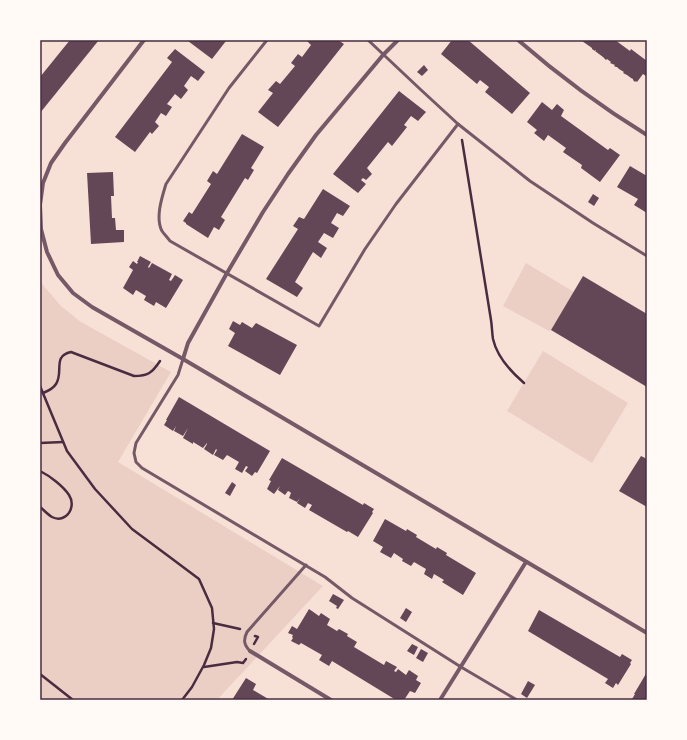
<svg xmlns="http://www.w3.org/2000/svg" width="687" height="740" font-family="'Alegreya Sans',sans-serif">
<rect width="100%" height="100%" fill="#f7e1d7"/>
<g fill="#ebcfc5">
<path d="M526,263L574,292L551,330L549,331L503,306Z"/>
<path d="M40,279L43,285L61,306L81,322L171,372L118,462L323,586L217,700H40Z"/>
<path d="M543,351L628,403L592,463L507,411Z"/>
</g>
<g fill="#644757">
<path d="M70,40H99L40,113V77Z"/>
<path d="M189,40H224L226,41L212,59L188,41Z"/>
<path d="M308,40H338L344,44L278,127L258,112L273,93L268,90L276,81L280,84L295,66L291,63L298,54L302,57L311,45L307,41Z"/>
<path d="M452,40H468L530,93L512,114L485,92L489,87L480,80L477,84L441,54Z"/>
<path d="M583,40H615L630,51L631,49L647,61V74L646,76L643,74L637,82L636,81L635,82L633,80V79L631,78L627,75L623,73L624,72L619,69L617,67H616L614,66L615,65L610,63L611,62L607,59L606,60L603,57L595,51H596L595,50V51L592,49V48L582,41Z"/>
<path d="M175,49L205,72L198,81L191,76L184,86L188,90L181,99L175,94L167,104L172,107L166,116L161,113L155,122L159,126L152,134L150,132L135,152L115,137L172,62L167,58Z"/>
<path d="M424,65L428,70L422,76L417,72Z"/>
<path d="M399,91L426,112L418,121L411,116L404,125L407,127L392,146L388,142L367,168L372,174L366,180L363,178L361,180L366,184L358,193L333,174Z"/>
<path d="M542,102L552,110L557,104L564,110L561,116L608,150L610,148L620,155L600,182L581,168L582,165L563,152L566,148L548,135L544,141L534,133L537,130L527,122Z"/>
<path d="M242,134L264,147L251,168L254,170L248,180L245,178L221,217L225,220L219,230L214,227L208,238L186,224V223L183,221L189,212L192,214L211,184L207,181L213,171L217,174Z"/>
<path d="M630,166L647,176V213L634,205L638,199L617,187Z"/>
<path d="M113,172L114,196H111L112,218H115L116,230H124V242L91,244L87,173Z"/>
<path d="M323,189L350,206L343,216L337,213L331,223L339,228L333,238L324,233L318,242L327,248L321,258L313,252L295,282L303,288L297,297L266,279L298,229L293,226L299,217L304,219Z"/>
<path d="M593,194L599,198L594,206L588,202Z"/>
<path d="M140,256L151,262L148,267L149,268L152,263L172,274L169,280L171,281L175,275L183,280L166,308L156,302L154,306L144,300L146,296L136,290L133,295L123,288L133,270L129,267L133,261L137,264L138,262H137Z"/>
<path d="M583,276L647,314V387L551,330Z"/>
<path d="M233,321L240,325L242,322L252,328L256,323L297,345L280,375L228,346L235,333L229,329Z"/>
<path d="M179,397L270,451L257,473L255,472L252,476L245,471L248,467L246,466L242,473L235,469L239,462L227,455L223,460L214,455L217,450L216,449L213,455L204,449L207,444V443L203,448L193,442V444L183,438L188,428L183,436L174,431L176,426L173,431L164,425L167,420H166Z"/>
<path d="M641,456L647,459V507L619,491Z"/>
<path d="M282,458L363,505L364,503L374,509L372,512L373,513L358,537L348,531L347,532L309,510L312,505L308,503L305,508L297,503L300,498L297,502L289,498L291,493L290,492L288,491L285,495L278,490L280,486L274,494L267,489L271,481L269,480Z"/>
<path d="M232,482L236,485L230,496L225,493Z"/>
<path d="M385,519L406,531L407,529L417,535L416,537L436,549L437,547L447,553L446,555L476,573L463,595L442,582L444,580L434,574L432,579L424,574L426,569L414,562L411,566L402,561L403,559L394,553L391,558L380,552L383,547L373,541Z"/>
<path d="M333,594L344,600L338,609L336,608L337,606L329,601Z"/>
<path d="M406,608L412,612L406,622L400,618Z"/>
<path d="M309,609L319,616L321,613L330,619L327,625L337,631L339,629L348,634L347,636L357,642L354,647L384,665L386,661L397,667L394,671L396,672L398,669L406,675L409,670L418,676L416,680L421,683L415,693L410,691L404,700H396L332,661L329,666L319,660L322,655L301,643L299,645L291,641L293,638L292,637L293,635L288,633L292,626L297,629Z"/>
<path d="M539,610L620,657L622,654L632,660L630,663L631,664L618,685L616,683L613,688L605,683L608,679L528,631Z"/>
<path d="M412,644L418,647L414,655L407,651Z"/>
<path d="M421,649L428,653L423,662L416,658Z"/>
<path d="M647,672V700H635L632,699L635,694H634Z"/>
<path d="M246,678L256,684L253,690L270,700H232Z"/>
<path d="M528,681L535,685L527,698L521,694Z"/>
</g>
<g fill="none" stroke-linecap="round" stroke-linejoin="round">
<g stroke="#4a2c40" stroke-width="2.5">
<path d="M462,140L491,320C492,326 492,333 493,339C497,357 510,371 524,383"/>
<path d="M40,386L67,451L95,489L132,529L171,558L199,579L212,608L214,629L211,648L204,665L192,687L182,700"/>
<path d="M43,393C48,391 53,389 56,384C64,372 52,356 71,352L134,376C148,376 152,373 160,361"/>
<path d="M40,443L63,442"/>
<path d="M40,471C50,476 63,486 69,495C77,507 66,524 52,517C48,515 44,510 40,507"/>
<path d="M213,623L240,629"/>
<path d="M254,644L258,637L255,636"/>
<path d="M204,667L237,662L243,663L246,659"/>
<path d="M40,674L73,700"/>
</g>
<g stroke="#755966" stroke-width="3">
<path d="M267,40L229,88L166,184C162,197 155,218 162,231C164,234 168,238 170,241L319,326L365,249L396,204L458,124"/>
<path d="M368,40L420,89L458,124L530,181L593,223L647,256"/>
<path d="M183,359L178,375L136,443L134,453L136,462L142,468L325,577L352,598L461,667L517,700"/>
<path d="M250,651C244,645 243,640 247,632L306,565"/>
</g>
<g stroke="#755966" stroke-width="4">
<path d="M144,40L65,143L51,163L43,183L40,205L41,229L47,252L58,275L73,293L92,307L183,359L647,633"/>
<path d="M518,40C557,74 603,108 647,135"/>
<path d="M183,359L188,343L227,273L263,212L288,174L316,135L383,55L398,40"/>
<path d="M250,651L331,700"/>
<path d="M440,700L526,562"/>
</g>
</g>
<rect width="687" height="740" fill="none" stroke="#fffaf5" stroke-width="82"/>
<rect x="41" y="41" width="605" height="658" fill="none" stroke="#4a2c40" stroke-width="1.5"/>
</svg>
